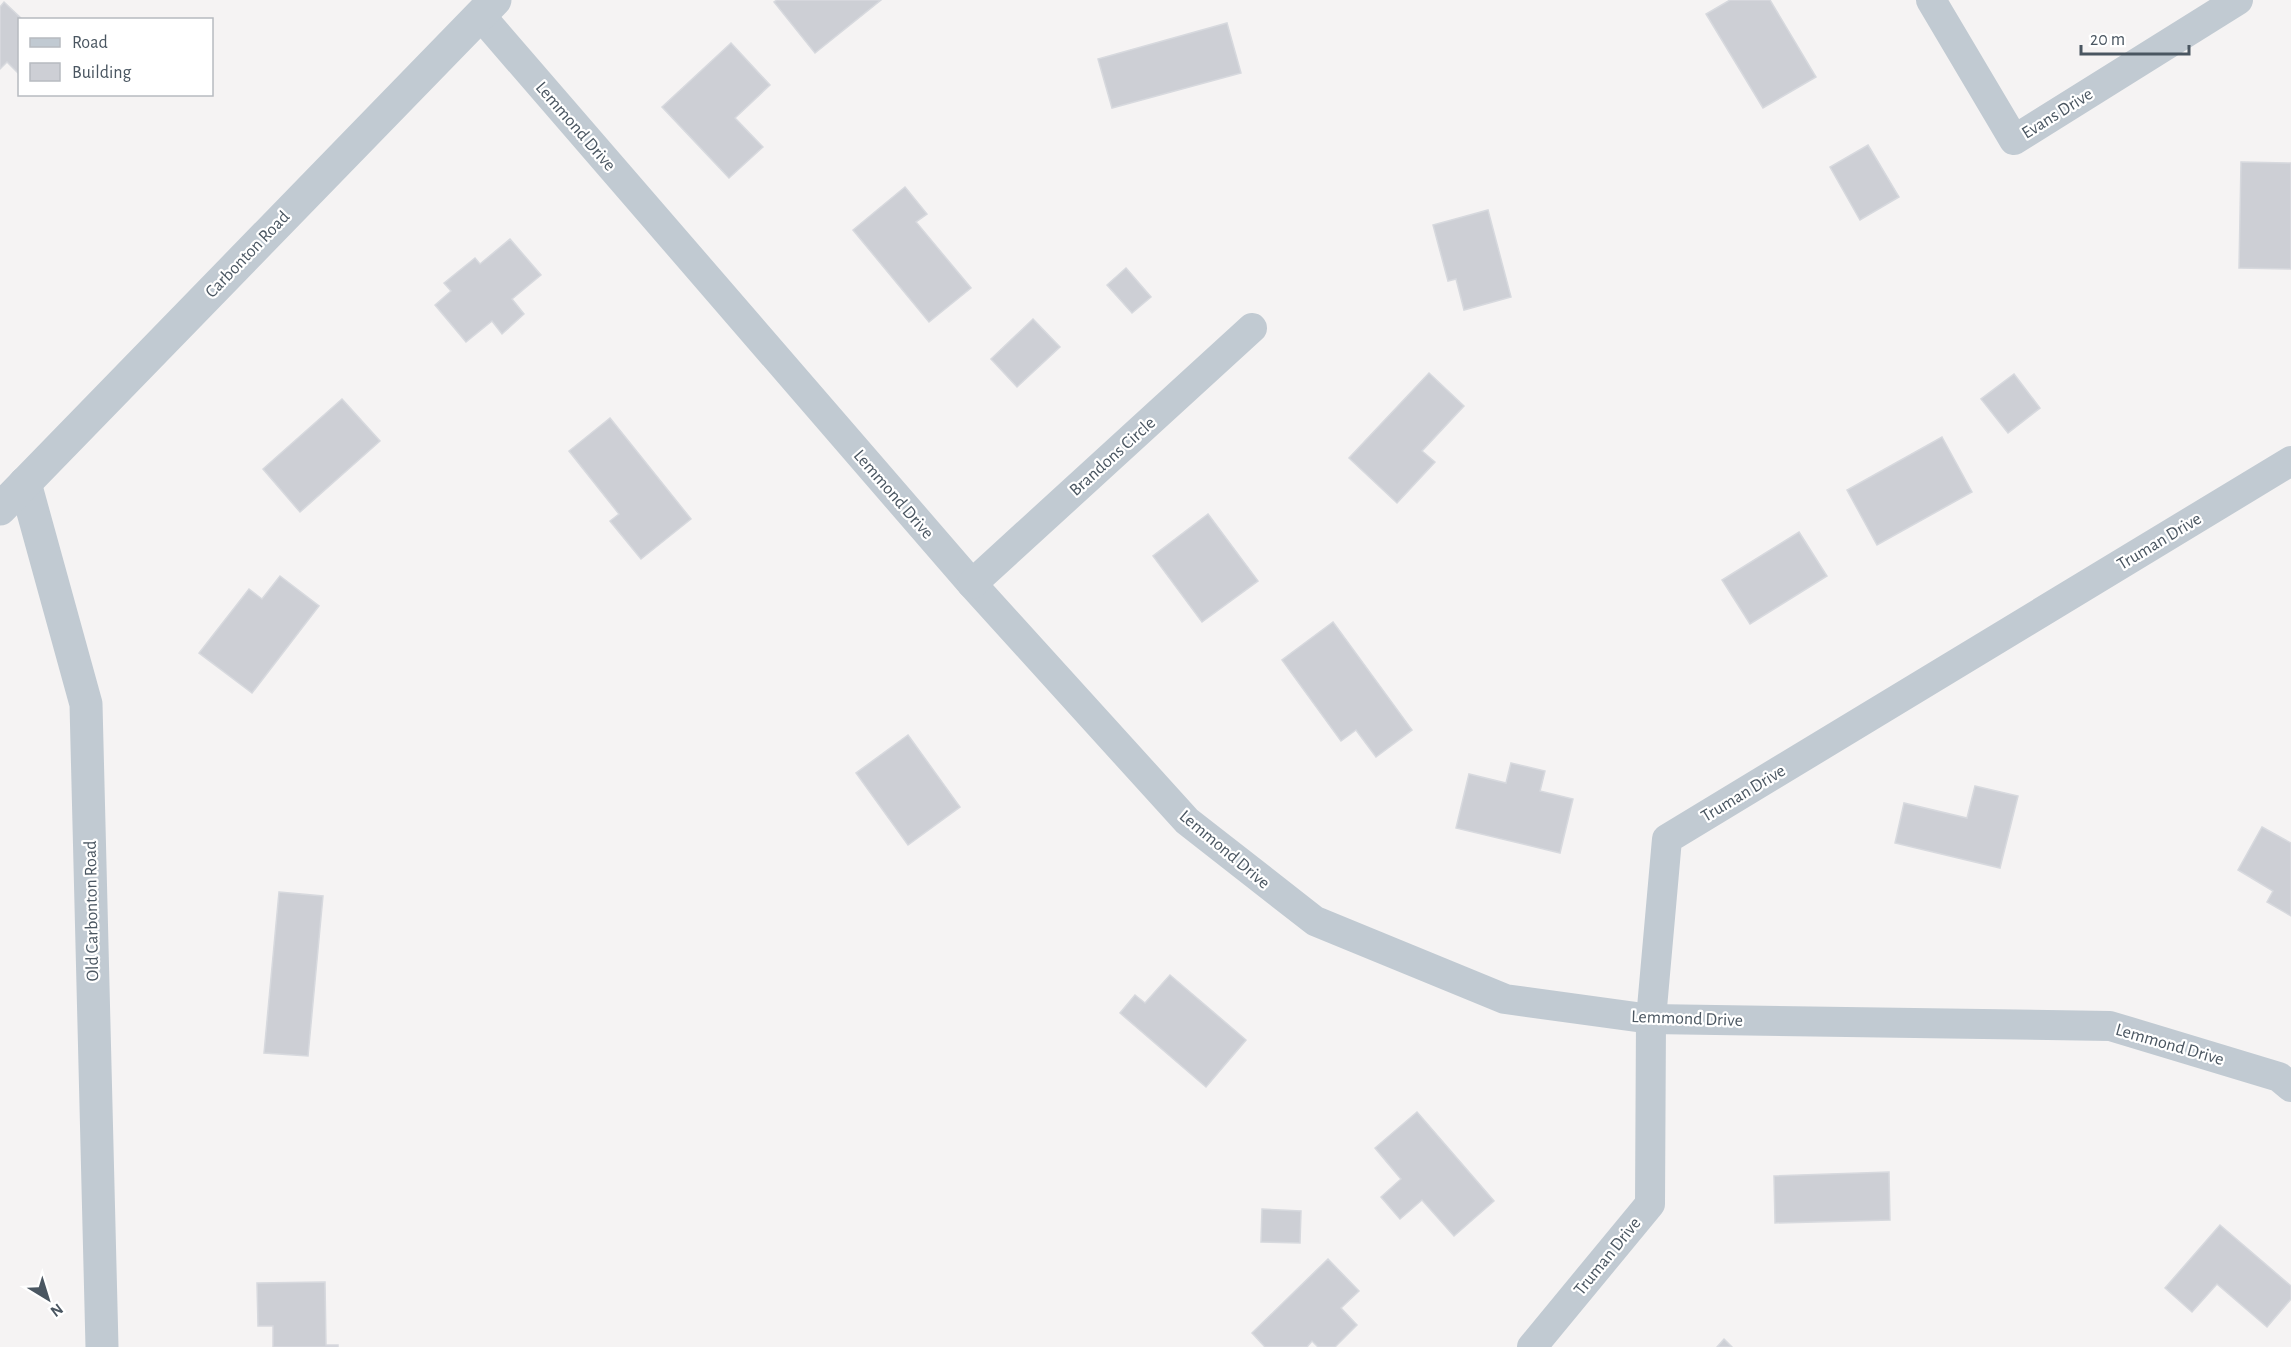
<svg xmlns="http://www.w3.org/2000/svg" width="2291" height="1347" font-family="'Alegreya Sans',sans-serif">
<rect width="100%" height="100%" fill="#f5f3f3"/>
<g fill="#cdcfd5" stroke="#d7d9de" stroke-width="1.5">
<path d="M777,0H881L815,53L774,2Z"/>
<path d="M1730,0H1770L1816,77L1763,108L1706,14Z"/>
<path d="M4,2L23,20H20L19,74L7,62L0,69V7Z"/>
<path d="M1227,23L1241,73L1112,108L1098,59Z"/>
<path d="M731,43L770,85L735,118L763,147L729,178L662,107Z"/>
<path d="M1868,145L1899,197L1860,220L1830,167Z"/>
<path d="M2241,162L2291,163V269L2239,268Z"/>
<path d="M905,187L927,214L916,222L971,288L929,322L853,230Z"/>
<path d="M1488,210L1511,297L1464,310L1456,279L1448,281L1433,225Z"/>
<path d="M510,239L541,275L512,299L524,314L502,334L492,321L466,342L435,305L451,291L444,283L475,258L480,264Z"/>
<path d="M1126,268L1151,297L1132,313L1107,285Z"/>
<path d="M1033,319L1060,347L1017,387L991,359Z"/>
<path d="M1429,373L1464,406L1422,451L1435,462L1397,503L1349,458Z"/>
<path d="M2014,374L2040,408L2008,433L1981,399Z"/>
<path d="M342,399L380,441L300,512L263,469Z"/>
<path d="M610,418L691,519L641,559L610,521L619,514L569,451Z"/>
<path d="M1942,437L1972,492L1877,545L1847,490Z"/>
<path d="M1208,514L1258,581L1202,622L1153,556Z"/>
<path d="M1799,532L1827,576L1750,624L1722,580Z"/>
<path d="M280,576L319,606L252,693L199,653L249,589L262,599Z"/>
<path d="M1333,622L1412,730L1376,757L1356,730L1341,741L1282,660Z"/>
<path d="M908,735L960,807L908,845L856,773Z"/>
<path d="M1511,763L1545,771L1540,791L1573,799L1560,853L1456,828L1469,774L1506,783Z"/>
<path d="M1975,786L2018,796L2000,868L1895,843L1904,803L1967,818Z"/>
<path d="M2262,827L2291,843V916L2267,902L2273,891L2238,870Z"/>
<path d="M279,892L323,896L308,1056L264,1053Z"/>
<path d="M1170,975L1246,1040L1206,1087L1120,1013L1135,995L1145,1003Z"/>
<path d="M1417,1112L1494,1201L1454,1236L1422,1200L1400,1219L1381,1197L1401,1179L1375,1148Z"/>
<path d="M1889,1172L1890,1220L1775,1223L1774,1176Z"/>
<path d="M1262,1209L1301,1211L1300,1243L1261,1242Z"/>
<path d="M2220,1225L2291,1286V1299L2267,1327L2217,1284L2192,1312L2165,1288Z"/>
<path d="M1328,1259L1359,1291L1341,1308L1357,1325L1335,1347H1318L1312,1341L1307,1347H1265L1252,1333Z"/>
<path d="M325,1282L326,1345H338V1347H273V1326H258L257,1283Z"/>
<path d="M1724,1339L1732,1347H1717Z"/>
</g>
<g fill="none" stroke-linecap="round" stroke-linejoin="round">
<g stroke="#c1cad2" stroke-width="30">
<path d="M1931,0L2014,140L2238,0"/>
<path d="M480,15L972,584L1187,821L1315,921L1505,999L1651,1019L2110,1026L2279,1077L2291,1087"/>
<path d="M972,584L1252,328"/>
<path d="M1532,1347L1650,1204L1651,1019L1667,839L2291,461"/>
</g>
<g stroke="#c1cad2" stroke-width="33">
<path d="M25,483L86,704L102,1347"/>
<path d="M0,509L495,0"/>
</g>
</g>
<g text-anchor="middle" stroke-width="4.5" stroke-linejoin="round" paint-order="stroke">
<g font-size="18" fill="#4a5661" stroke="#fff">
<text transform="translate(2057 113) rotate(-32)" y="6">Evans Drive</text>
<text transform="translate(576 126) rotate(49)" y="6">Lemmond Drive</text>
<text transform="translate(247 254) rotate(-46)" y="6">Carbonton Road</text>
<text transform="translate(1112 456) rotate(-42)" y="6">Brandons Circle</text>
<text transform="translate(894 494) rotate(49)" y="6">Lemmond Drive</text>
<text transform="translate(2159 541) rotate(-31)" y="6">Truman Drive</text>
<text transform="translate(1743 793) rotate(-31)" y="6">Truman Drive</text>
<text transform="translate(1225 849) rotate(40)" y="6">Lemmond Drive</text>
<text transform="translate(91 911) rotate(-91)" y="6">Old Carbonton Road</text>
<text transform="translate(1687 1018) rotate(2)" y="6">Lemmond Drive</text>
<text transform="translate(2170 1044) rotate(16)" y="6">Lemmond Drive</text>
<text transform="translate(1607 1256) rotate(-51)" y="6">Truman Drive</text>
</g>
</g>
<rect x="18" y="18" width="195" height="78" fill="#ffffff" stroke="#b7bbc0" stroke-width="1.5"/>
<rect x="30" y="38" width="30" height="9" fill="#c1cad2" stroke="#b7bbc0" stroke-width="1.5"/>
<text x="72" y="48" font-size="18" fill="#4a5661">Road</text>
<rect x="30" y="63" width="30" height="18" fill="#cdcfd5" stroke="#b7bbc0" stroke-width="1.5"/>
<text x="72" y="78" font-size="18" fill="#4a5661">Building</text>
<g transform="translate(48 1299) rotate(142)" stroke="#ffffff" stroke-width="4.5" paint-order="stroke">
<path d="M0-4.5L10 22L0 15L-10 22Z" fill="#4a5661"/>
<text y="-9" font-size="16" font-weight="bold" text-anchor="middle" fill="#4a5661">N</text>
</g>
<path d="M2081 45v9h108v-9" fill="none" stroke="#4a5661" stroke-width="3"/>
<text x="2090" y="45" font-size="18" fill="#4a5661" stroke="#ffffff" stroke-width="4.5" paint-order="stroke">20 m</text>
</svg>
